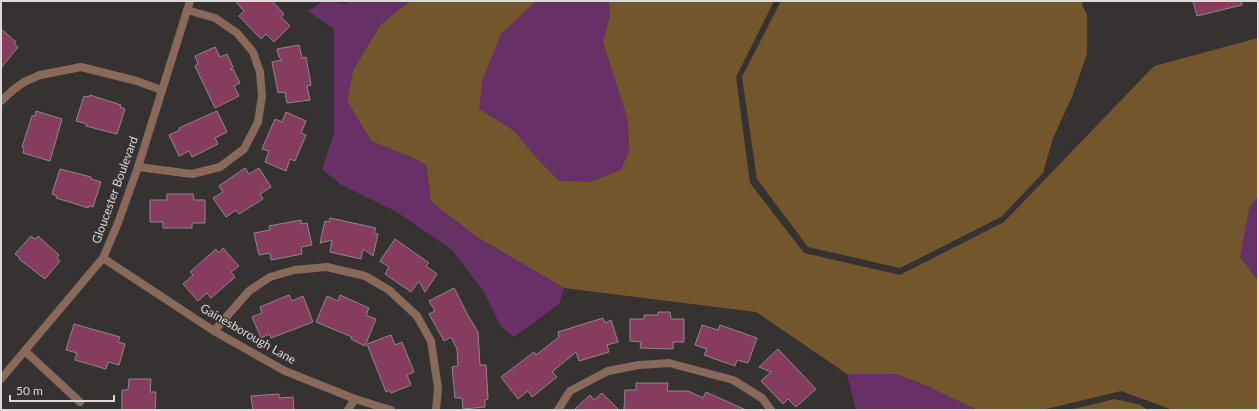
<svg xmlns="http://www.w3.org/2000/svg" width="1259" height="411" font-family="Lato,sans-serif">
<rect width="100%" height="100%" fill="#363232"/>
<g fill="#73562b">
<path d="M410,1H774L736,77L750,183L804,253L900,275L1004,222L1154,66L1258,38V410H1173L1121,391L1042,410H977L920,383L895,374H847L756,312L564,288L477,237L431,202L426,165L413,158L371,141L347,101L353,70L381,24Z"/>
<path d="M781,1H1083L1082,5L1087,14V54L1072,97L1053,138L1043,173L1001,217L900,268L808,247L757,179L742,77Z"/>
<path d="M1115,399L1140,405L1148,410H1069Z"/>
</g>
<g fill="#673167">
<path d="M323,1L345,4L350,1H410L381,24L353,70L347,101L371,141L413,158L426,165L431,202L477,237L564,288L559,304L514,337L501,327L484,292L452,250L397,212L340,184L322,169L334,134V29L308,11Z"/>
<path d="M536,1H609L610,16L603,42L628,120L629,152L621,170L590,182L559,181L539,161L514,131L479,109L482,81L501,34Z"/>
<path d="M1258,196V281L1240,257L1249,209Z"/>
<path d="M847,374H895L920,383L977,410H856Z"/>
</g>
<g fill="#853c5d" stroke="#8e898b">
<path d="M235,1H272L284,14L281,17L290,26L274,42L266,34L261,39L239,16L244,11Z"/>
<path d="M1193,1H1241L1242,5L1197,16Z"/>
<path d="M1,29L16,42L14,44L18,47L1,68Z"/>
<path d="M299,45L302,58L306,57L311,85L307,86L310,100L287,103L285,92L278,93L272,62L282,60L279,57L277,49Z"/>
<path d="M215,47L220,57L227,54L233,67L230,70L233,69L240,83L234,86L239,96L215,108L195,66L198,64L195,56Z"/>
<path d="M90,95L121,105L120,107L125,109L117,134L86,126L87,124L76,121L84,96L89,97Z"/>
<path d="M36,111L62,119L50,161L23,153L24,148L22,147L32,116H35Z"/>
<path d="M217,111L227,132L215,138L218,144L192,157L189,151L179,156L169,135L180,130L179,128Z"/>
<path d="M286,112L306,121L301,133L306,135L295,161L290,159L286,171L265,162L269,151L262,149L275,119L282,122Z"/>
<path d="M245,168L249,174L259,168L271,187L260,194L263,199L239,214L236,210L226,217L213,198L223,192L219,186Z"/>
<path d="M60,169L91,177V179L101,182L93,207L89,206L88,208L73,203L56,198L57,196L52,194Z"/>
<path d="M167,194H193L194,200H205V223H192V228H163V222H150V200H167Z"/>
<path d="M330,218L376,228L374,233L378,234L373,256L363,249L361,259L330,252L332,240L320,243L325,221L329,222Z"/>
<path d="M301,220V224L307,223L312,245L301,247L302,254L271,260L270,253L259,255L254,233L270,230L269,226Z"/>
<path d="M31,236L35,239L38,236L59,255L57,258L60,261L45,279L19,259L20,258L15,254Z"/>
<path d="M395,239L429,263L426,266L437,274L425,292L419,281L411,292L385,274L389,267L380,261Z"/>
<path d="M223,248L239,266L231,272L235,277L211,298L207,293L198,301L183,284L193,275L190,272L216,249L219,253Z"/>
<path d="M454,288L466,312L478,332L480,365H486L488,399L485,400V407L463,409L462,398H455L452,367L458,366L457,349L451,337L444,341L429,314L435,311L429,301Z"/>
<path d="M289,295L292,301L303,296L313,322L271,338L269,334L261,338L252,317L262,313L260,307Z"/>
<path d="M340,295L369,308L366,315L376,319L365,346L351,339L352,337L316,322L327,296L338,301Z"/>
<path d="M658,312H670L671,319H684V342H673V349L640,348L641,342L630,341V319H644V315H658Z"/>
<path d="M603,318L605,323L611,320L618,342L607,345L609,352L579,361L576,352L552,372L557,377L532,397L528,391L518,399L501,377L534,352L536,355L559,337L558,332Z"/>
<path d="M74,324L120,337L118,342L125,344L119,365L108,362L106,369L75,360L77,353L66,350Z"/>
<path d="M702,325L718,330L720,325L757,338L748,363L737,360L735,366L704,355L707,349L695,345Z"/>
<path d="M391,335L395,345L402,342L414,372L407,375L411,385L391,393L390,390L386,392L367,344Z"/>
<path d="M778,349L816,389L796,407L788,399L783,404L761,381L771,372L759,367Z"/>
<path d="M129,379H151L150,392H156L155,410H122V390H128Z"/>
<path d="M636,383H668L667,391H688L703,398L706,392L746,410H624L625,390H636Z"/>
<path d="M602,393L619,410H574L590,395L594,400Z"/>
<path d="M279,394V398L293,397L294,410H253L251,396Z"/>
</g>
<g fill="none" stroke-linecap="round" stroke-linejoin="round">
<g stroke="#896959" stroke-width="8">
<path d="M1,101L13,90L24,82L40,75L81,67L137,81L161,90"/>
<path d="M138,167L192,174L220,167L244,149L258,122L262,96L260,72L253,52L237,33L215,18L187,10"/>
<path d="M103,258L214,331L285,371L355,399L391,410"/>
<path d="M214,331L249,291L270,277L294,270L327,267L365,276L389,290L417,316L431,341L438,388L436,410"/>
<path d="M25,351L80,402"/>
<path d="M1,379L103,258L118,223L138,167L190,1"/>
<path d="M348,410L355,399"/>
<path d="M558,410L570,391L608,371L639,365L669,363L733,380L762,398L771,410"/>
</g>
</g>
<g text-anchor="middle" stroke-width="3" stroke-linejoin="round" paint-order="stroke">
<g font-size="12" fill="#dddada" stroke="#363232">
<text transform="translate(115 190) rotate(-70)" y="4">Gloucester Boulevard</text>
<text transform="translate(248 334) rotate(30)" y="4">Gainesborough Lane</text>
</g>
</g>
<rect width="1259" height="411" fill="none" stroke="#dddada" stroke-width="4"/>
<path d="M10 395v6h104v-6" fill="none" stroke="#dddada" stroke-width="2"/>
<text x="16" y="395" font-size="12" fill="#dddada" stroke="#363232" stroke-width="3" paint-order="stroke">50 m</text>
</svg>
